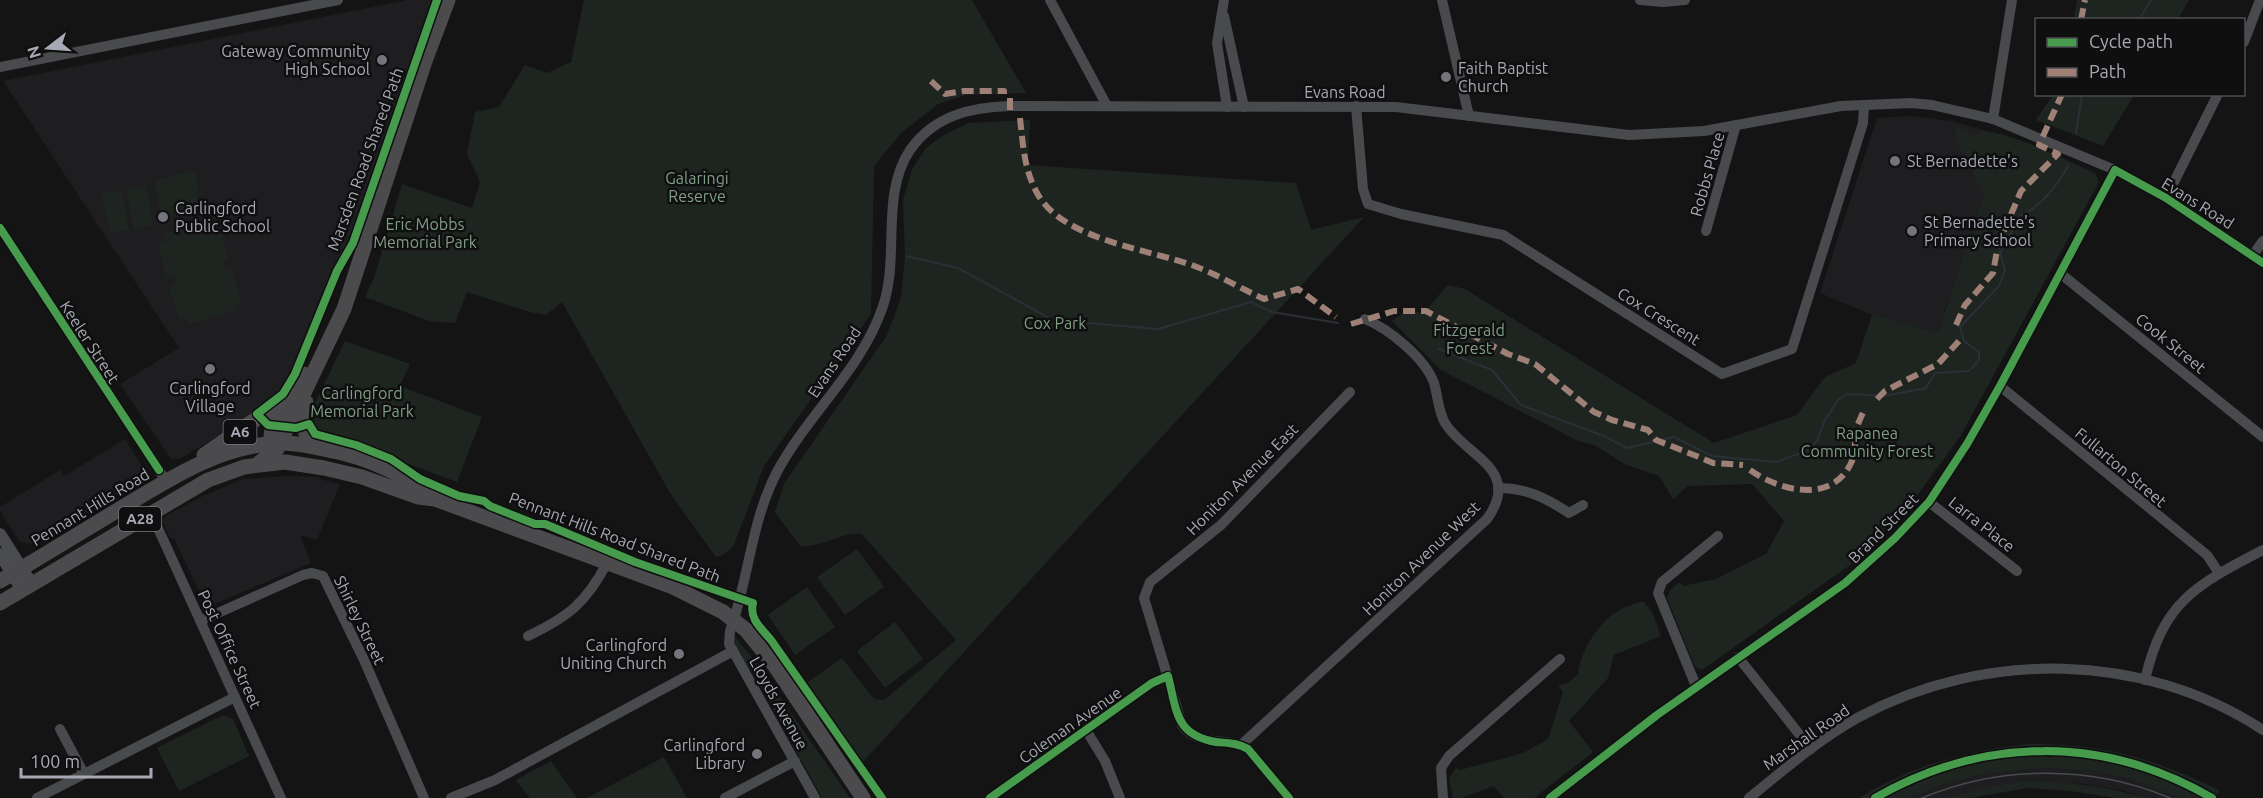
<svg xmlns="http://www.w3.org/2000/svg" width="2263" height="798" font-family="Ubuntu,sans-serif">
<rect width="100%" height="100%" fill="#141415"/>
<g fill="#1e1e20">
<path d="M407,0H431L433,3L404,81L351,247L336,271L299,363L278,397L256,413L181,458L171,459L120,384L179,348L3,81Z"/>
<path d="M1911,116L1951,121L1998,134L2055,155L1947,303L1938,334L1872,315L1820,293L1877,118Z"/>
<path d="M125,439L147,474L146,478L44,540L31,544L20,542L0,511V507L60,470L64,476Z"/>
<path d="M287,476L319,477V479L340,484L317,540L300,535L311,563L212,605L204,602L174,538L171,539L162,522L164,517L203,496L243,479Z"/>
<path d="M2049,768L2100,772L2133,780L2181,798H2146L2121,790L2086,784L2028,781L1943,798H1908L1942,785L1988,773Z"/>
</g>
<g fill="#1e2520">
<path d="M584,0H972L1026,93L966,95L938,104L901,133L874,166L871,314L764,466L733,547L721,556L716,557L670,493L562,302L546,315L530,312L467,292L455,323L429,321L365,297L374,278L402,184L472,208L480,182L467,154L475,112L499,107L525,65L547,73L571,62Z"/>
<path d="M2077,0H2189L2178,19H2074Z"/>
<path d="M2053,95V94L2134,95L2103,146L2036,120Z"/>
<path d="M1030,120L1028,165L1296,183L1311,230L1364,217L861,764L805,684L842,658L874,699L884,700L956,640L862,534C842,531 822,548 800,546L775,512L784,484L887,335L901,298L905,256L903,200L912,169L926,148L944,135L969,123Z"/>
<path d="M1956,127L1966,130L1972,136C1978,135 1985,131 1990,132C2018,136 2068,161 2095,173L2099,182L1961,435L1909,507L1850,565L1702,670L1695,667L1667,598L1670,590L1680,582L1683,586L1716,579L1766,554L1784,521L1752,484L1688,486L1673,499L1659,476L1624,464L1596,446L1576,440L1441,370L1392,321L1407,310L1423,313L1448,285L1465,289L1714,443L1797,415L1825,377L1856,363L1872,315L1938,333L1984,195L1955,138Z"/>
<path d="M196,171L199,211L161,218L155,180Z"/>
<path d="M146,186L153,225L134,229L127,189Z"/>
<path d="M122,190L129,230L110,233L102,194Z"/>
<path d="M211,220L213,227L219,225L229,259L223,261L225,270L231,268L241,302L235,304L237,310L189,324L188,318L179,320L169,286L178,283L175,275L167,277L158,243L165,241L163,234Z"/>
<path d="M345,341L410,364L400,386L482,417L457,482L342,439L313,431L312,409Z"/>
<path d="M857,549L884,587L845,615L817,577Z"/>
<path d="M807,587L835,627L795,655L768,615Z"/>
<path d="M1643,601L1652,612L1661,636L1614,655L1608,678L1569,721L1593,752L1534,798H1504L1494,786L1461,798H1453L1449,778L1456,768L1460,770L1523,753L1548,739L1563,692L1558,685L1568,683L1578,674C1580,653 1598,623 1616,612C1624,607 1634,604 1643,601Z"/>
<path d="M895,622L923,659L885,688L857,651Z"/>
<path d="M735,637L756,662L850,798H822L756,678L739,654L733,639Z"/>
<path d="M223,715L233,719L249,756L179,791L157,748Z"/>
<path d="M2028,744C2104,744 2150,757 2219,790L2217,796L2219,798H2181L2133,780L2100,772L2049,768L1988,773L1942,785L1908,798H1859C1912,765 1967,751 2028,744Z"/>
<path d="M664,757L687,798H587Z"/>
<path d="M551,761L577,798H530L516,780Z"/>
<path d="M2028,781C2069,782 2107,786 2146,798H2116L2071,791L2027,788L1971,798H1944L1991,786Z"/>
</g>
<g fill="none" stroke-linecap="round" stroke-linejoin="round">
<g stroke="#2b2f37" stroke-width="2">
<path d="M2139,20L2151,0"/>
<path d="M2076,133L2082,94"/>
<path d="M906,256L958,268L1053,320L1158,329L1251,302L1272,312L1338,323"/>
<path d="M1439,349L1492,370L1521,405L1606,437L1627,448L1674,437L1712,456L1776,462L1809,450L1817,441L1825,420L1838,400L1847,394L1884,396L1926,388L1935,373L1969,371L1979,360V352L1964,341L1960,327L1999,286L2005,270L2000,253L2021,215C2040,208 2059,183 2068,166"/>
</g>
<g stroke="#494a4d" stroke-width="10">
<path d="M1050,0L1107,106"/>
<path d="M1224,0L1217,43L1227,107"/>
<path d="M1442,0L1469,116"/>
<path d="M1640,0L1663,2L1685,0"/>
<path d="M1224,16L1244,107"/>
<path d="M2244,42L2260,0"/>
<path d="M0,67L338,0"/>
<path d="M1356,106L1363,189L1368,204L1401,214L1503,235L1722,374L1792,349L1863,123L1864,105"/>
<path d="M1993,119L2012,0"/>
<path d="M2166,198L2218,94"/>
<path d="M0,228L166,481"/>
<path d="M1706,231L1736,125"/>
<path d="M2253,255L2263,241"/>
<path d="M2061,274L2263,437"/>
<path d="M2000,386L2207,555L2219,573"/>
<path d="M1498,488C1527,488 1546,498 1569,513L1583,505"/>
<path d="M1929,502L2017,571"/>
<path d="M151,513L281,798"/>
<path d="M200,621L303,575L312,573L323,576L364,660L424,798"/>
<path d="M528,636C568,617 586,603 607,563"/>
<path d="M1738,657L1811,749"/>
<path d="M2145,680C2163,601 2196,585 2263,550"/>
<path d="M1696,686L1658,593L1662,582L1718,536"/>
<path d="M60,729L84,774"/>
<path d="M1086,730L1105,761L1120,798"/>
<path d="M1241,745L1487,519C1523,469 1465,456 1445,423C1438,411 1438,396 1434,383C1425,358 1389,329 1365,319"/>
<path d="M37,798L235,697"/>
<path d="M451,798L495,780L733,651"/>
<path d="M725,798L795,761"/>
<path d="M815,798L733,651L729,644L730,631C749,579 751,520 778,470C809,413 862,369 883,306C900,256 880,195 910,150C934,116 970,107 1010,106L1396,107L1629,135L1704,131L1841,106L1911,103L1932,105L1993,119L2115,170L2166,198L2263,263"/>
<path d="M990,798L1152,683L1168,676"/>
<path d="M1289,798L1248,749C1226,736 1199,748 1182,725L1144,598L1150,582L1221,525L1350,392"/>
<path d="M1443,798L1441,768L1449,756L1560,659"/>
<path d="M1550,798L1657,715L1845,583L1895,538L1929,502L1967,444L2000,386L2115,170"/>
<path d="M1749,798C1784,770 1819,739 1859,717C1984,650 2143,651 2263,730"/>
</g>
<g stroke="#4b4c4f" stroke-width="12">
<path d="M0,534L32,584"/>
<path d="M0,554L22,590"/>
</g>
<g stroke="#4b4b4e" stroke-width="15">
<path d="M306,402C300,421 302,437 320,448"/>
<path d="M274,451C261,427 293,394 304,374"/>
<path d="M204,455L285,399"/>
<path d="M259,463L277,449L344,309L425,61L448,0"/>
<path d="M0,581C38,559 75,536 113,513C165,482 216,446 279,443C300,442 321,449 342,453C374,461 409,477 435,499"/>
<path d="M0,603L208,480L244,467L285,462L324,468L362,477L418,497L435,499L673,587L723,612L746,630L775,666L863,798"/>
</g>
<path stroke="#4a4b4e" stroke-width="1.5" d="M1922,798C2000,765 2092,765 2170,798"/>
<g stroke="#9e8076" stroke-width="6" stroke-dasharray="12 6" stroke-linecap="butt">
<path d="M2081,20L2085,0"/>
<path d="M931,81L945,94L964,91H1004V94"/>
<path d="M1010,98V114"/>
<path d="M1020,118C1023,145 1024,169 1037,193C1063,241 1151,249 1197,267C1220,276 1242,289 1264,299L1298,289L1336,317"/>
<path d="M1351,324L1394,311H1426L1508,354L1535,364L1594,412L1612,420L1648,430L1656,440L1699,457L1713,463L1743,465"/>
<path d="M1956,325L1965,305L1993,273L1998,245L2021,191L2058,154L2039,145L2062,94"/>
<path d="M1877,399L1885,391L1938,364L1959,341"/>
<path d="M1858,424L1864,410"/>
<path d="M1750,470C1780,491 1833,505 1852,461C1855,453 1855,441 1856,433"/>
</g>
<g stroke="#0f0f10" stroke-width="11">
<g id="cycleway">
<path d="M437,0L353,243L337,271L295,374L283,394L257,414L268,425L296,428L309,424L315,434L356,445L391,459L420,479L459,496L484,501L490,506L535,524H545L635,562L753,603C749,619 761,628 771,640L882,798"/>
<path d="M0,228L159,470"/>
<path d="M990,798L1152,683L1168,676C1177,711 1175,735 1216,742C1227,743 1238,743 1248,749L1289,798"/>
<path d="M1550,798L1657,715L1845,583L1895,538L1929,502L1967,444L2000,386L2115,170L2166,198L2263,263"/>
<path d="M1875,798C1983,736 2104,735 2212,798"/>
</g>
</g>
<use href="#cycleway" stroke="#469c4c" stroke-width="8"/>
</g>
<g fill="#74757c" stroke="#0f0f10" stroke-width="2">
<circle cx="382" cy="60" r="6"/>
<circle cx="1446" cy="77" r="6"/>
<circle cx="1895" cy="161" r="6"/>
<circle cx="163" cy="217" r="6"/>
<circle cx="1912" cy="231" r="6"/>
<circle cx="210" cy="369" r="6"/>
<circle cx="679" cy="654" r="6"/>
<circle cx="757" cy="754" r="6"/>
</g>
<g text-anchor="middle" stroke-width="5" stroke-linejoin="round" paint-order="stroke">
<g fill="#0f0f10" stroke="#797b83" stroke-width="1.5">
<rect x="223.5" y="420" width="33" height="24" rx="4.5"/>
<rect x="119" y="507" width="42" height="24" rx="4.5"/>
</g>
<g font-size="15" font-weight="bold" fill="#a7a9b4">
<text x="240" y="437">A6</text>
<text x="140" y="524">A28</text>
</g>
<g font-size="16" fill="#a7a9b4" stroke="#0f0f10" text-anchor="start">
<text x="370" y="57" text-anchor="end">Gateway Community<tspan x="370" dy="18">High School</tspan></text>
<text x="1458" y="74">Faith Baptist<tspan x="1458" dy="18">Church</tspan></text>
<text x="1907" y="167">St Bernadette's</text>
<text x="175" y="214">Carlingford<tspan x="175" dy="18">Public School</tspan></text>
<text x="1924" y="228">St Bernadette's<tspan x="1924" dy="18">Primary School</tspan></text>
<text x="210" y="394" text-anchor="middle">Carlingford<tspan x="210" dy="18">Village</tspan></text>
<text x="667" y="651" text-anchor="end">Carlingford<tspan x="667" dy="18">Uniting Church</tspan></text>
<text x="745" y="751" text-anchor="end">Carlingford<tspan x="745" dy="18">Library</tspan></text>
</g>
<g font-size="16" fill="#a7a9b4" stroke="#0f0f10">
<text x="1345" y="98">Evans Road</text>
<text transform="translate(365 159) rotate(-70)" y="6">Marsden Road Shared Path</text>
<text transform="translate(1707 174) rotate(-74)" y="6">Robbs Place</text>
<text transform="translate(2198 203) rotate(32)" y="6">Evans Road</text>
<text transform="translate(1659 316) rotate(32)" y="6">Cox Crescent</text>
<text transform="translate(90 342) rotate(57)" y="6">Keeler Street</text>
<text transform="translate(2171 343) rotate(39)" y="6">Cook Street</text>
<text transform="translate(834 362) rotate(-56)" y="6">Evans Road</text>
<text transform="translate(2121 467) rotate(40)" y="6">Fullarton Street</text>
<text transform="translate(1242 479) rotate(-45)" y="6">Honiton Avenue East</text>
<text transform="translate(90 507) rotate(-31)" y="6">Pennant Hills Road</text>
<text transform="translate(1982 524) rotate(38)" y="6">Larra Place</text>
<text transform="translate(1883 528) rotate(-45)" y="6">Brand Street</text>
<text transform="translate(615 537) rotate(21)" y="6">Pennant Hills Road Shared Path</text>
<text transform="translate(1421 558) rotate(-44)" y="6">Honiton Avenue West</text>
<text transform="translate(360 620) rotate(64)" y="6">Shirley Street</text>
<text transform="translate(230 649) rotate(65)" y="6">Post Office Street</text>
<text transform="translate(779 703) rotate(61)" y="6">Lloyds Avenue</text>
<text transform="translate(1070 725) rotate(-35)" y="6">Coleman Avenue</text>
<text transform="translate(1806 737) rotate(-35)" y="6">Marshall Road</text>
</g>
<g font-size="16" fill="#7f9e86" stroke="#0f0f10">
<text x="697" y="184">Galaringi<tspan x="697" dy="18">Reserve</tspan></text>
<text x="425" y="230">Eric Mobbs<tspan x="425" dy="18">Memorial Park</tspan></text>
<text x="1055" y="329">Cox Park</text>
<text x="1469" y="336">Fitzgerald<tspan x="1469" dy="18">Forest</tspan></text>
<text x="362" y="399">Carlingford<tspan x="362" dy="18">Memorial Park</tspan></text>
<text x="1867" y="439">Rapanea<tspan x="1867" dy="18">Community Forest</tspan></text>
</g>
</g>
<rect x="2035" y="18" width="210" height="78" fill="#0f0f10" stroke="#4c4d52" stroke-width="1.5"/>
<rect x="2047" y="38" width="30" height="9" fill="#469c4c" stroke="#4c4d52" stroke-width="1.5"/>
<text x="2089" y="48" font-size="18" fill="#a7a9b4">Cycle path</text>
<rect x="2047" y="68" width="30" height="9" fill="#9e8076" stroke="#4c4d52" stroke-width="1.5"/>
<text x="2089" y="78" font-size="18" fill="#a7a9b4">Path</text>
<g transform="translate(48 48) rotate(253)" stroke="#0f0f10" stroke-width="4.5" paint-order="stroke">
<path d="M0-4.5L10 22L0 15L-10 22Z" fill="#a7a9b4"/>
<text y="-9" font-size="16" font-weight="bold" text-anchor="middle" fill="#a7a9b4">N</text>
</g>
<path d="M21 768v9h130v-9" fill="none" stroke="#a7a9b4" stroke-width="3"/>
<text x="30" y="768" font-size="18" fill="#a7a9b4" stroke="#0f0f10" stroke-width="4.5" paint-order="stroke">100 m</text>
</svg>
